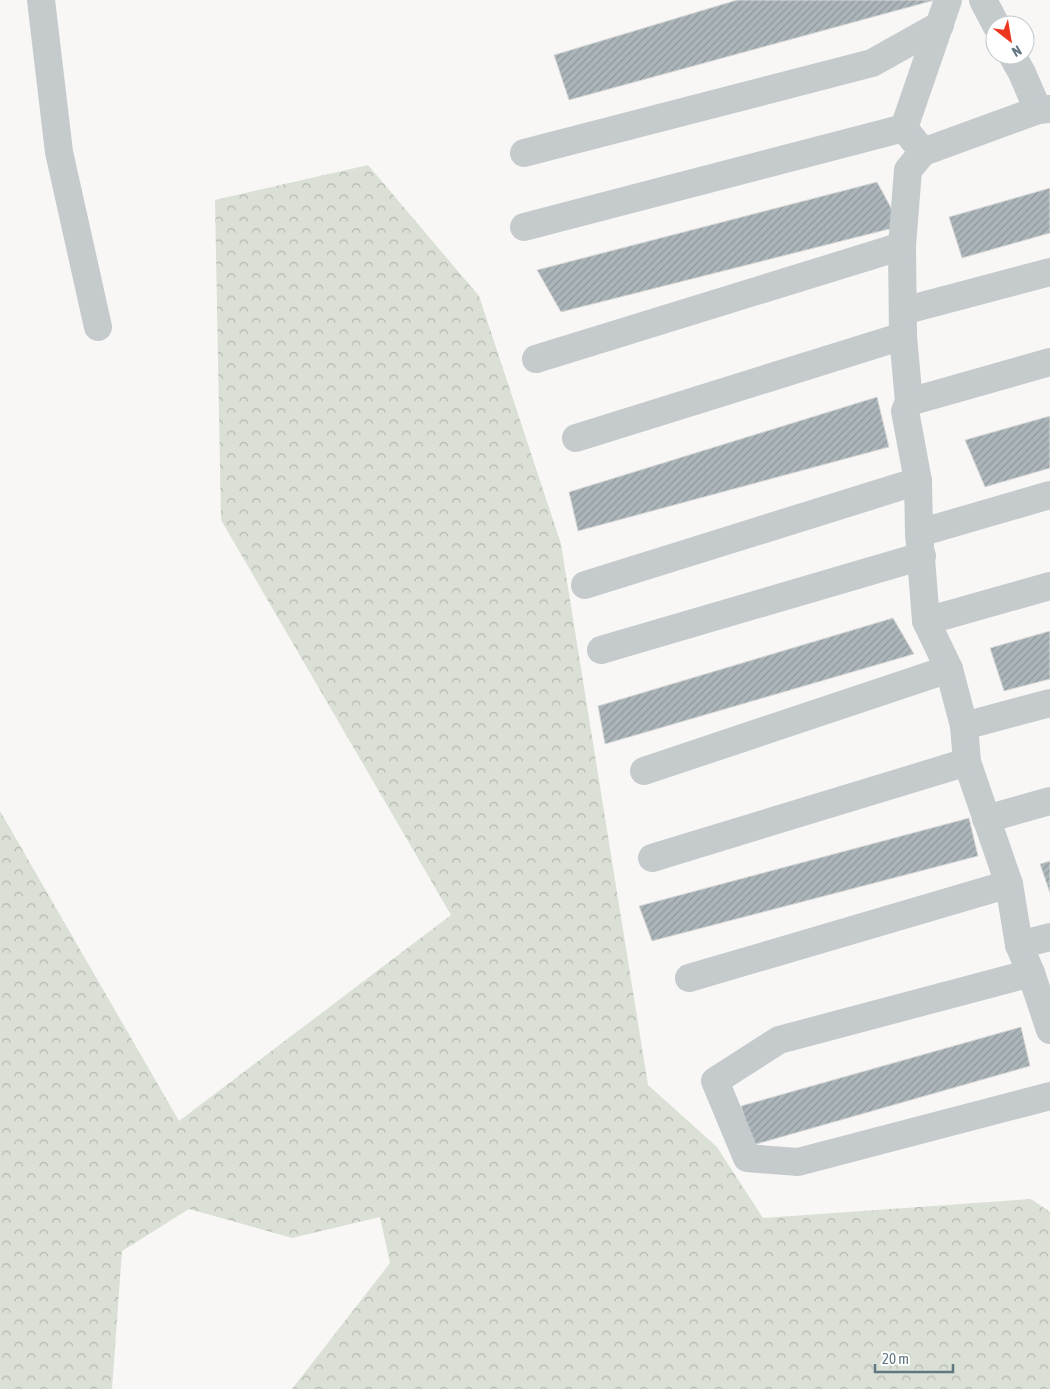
<svg xmlns="http://www.w3.org/2000/svg" width="1050" height="1389" font-family="'Asap Condensed',sans-serif">
<defs>
<pattern id="forest-crowns" width="20" height="18" patternUnits="userSpaceOnUse" patternTransform="scale(1.25)"><rect width="20" height="18" fill="#dae0d5"/><path d="M2 6a3 3 0 1 1 6 0M12 15a3 3 0 1 1 6 0" fill="none" stroke="#b4bab2"/></pattern>
<pattern id="building-hatch" width="6" height="6" patternUnits="userSpaceOnUse" patternTransform="scale(1.25)"><rect width="6" height="6" fill="#acb6ba"/><path d="M-1 1l2-2M0 6l6-6M5 7l2-2" fill="none" stroke="#8f999d"/></pattern>
</defs>
<rect width="100%" height="100%" fill="#f8f7f5"/>
<path fill="url(#forest-crowns)" d="M368,165L479,296L561,544L648,1085L717,1147L763,1218L1031,1199L1050,1212V1389H292L390,1263L380,1217L292,1238L189,1209L122,1251L112,1389H0V811L179,1121L451,915L221,520L215,200Z"/>
<g fill="url(#building-hatch)" stroke="#d9d9d7">
<path d="M737,0H935L569,100L554,55Z"/>
<path d="M877,182L901,226L561,312L537,270Z"/>
<path d="M1050,188V233L962,258L949,217Z"/>
<path d="M877,397L889,447L578,531L569,492Z"/>
<path d="M1050,416V468L985,487L965,440Z"/>
<path d="M893,618L914,654L605,744L598,706Z"/>
<path d="M1050,631V679L1004,691L990,648Z"/>
<path d="M969,818L978,856L652,941L639,906Z"/>
<path d="M1050,861V893L1040,864Z"/>
<path d="M1021,1027L1030,1066L753,1145L741,1106Z"/>
</g>
<g fill="none" stroke-linecap="round" stroke-linejoin="round">
<g stroke="#c5cacd" stroke-width="28">
<path d="M41,0L59,152L98,327"/>
<path d="M948,0L904,128L923,152L908,170L902,246L903,336L909,402L905,411L918,481L919,533L926,621L949,669L964,726L967,762L1009,884L1019,945L1031,973L1050,1030"/>
<path d="M983,0L996,25"/>
<path d="M1012,55L1022,73L1038,110L1050,109"/>
<path d="M923,152L1038,110"/>
<path d="M524,153L872,63L940,25"/>
<path d="M524,227L904,128"/>
<path d="M903,311L1050,272"/>
<path d="M536,359L902,246"/>
<path d="M909,402L1050,362"/>
<path d="M576,438L903,336"/>
<path d="M919,533L1050,495"/>
<path d="M585,585L918,481"/>
<path d="M926,621L1050,586"/>
<path d="M601,650L922,556"/>
<path d="M964,726L1050,703"/>
<path d="M644,771L949,669"/>
<path d="M986,819L1050,801"/>
<path d="M652,858L967,762"/>
<path d="M1019,945L1050,937"/>
<path d="M1031,973L779,1040L715,1081L747,1158L798,1162L1050,1096"/>
<path d="M689,978L1009,884"/>
</g>
</g>
<g transform="translate(1010 40) rotate(149)"><circle r="24" fill="#ffffff" stroke="#c0c9cd"/>
<path d="M0-4L9 19L0 12L-9 19Z" fill="#ed361f"/>
<text y="-8" font-size="14" font-weight="bold" text-anchor="middle" fill="#617782">N</text>
</g>
<path d="M875 1364v8h78v-8" fill="none" stroke="#617782" stroke-width="2.5"/>
<text x="882" y="1364" font-size="15" fill="#617782" stroke="#ffffff" stroke-width="4" paint-order="stroke">20 m</text>
</svg>
